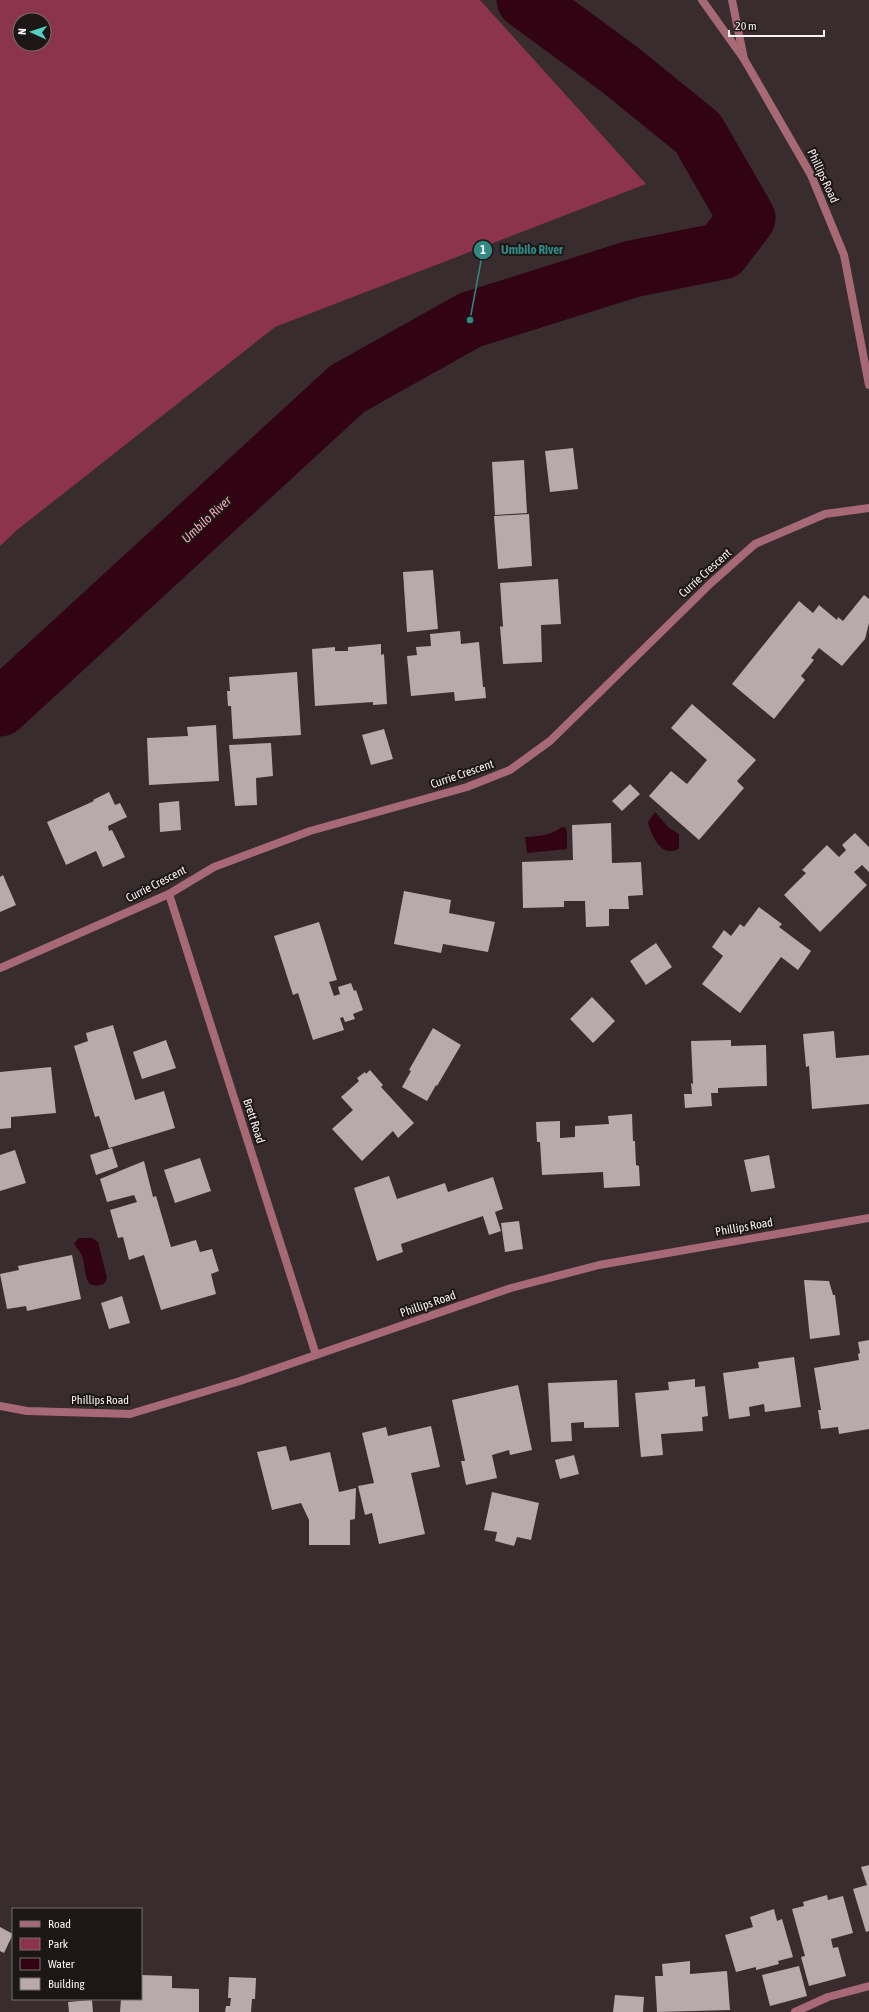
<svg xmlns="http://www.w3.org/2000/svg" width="869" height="2012" font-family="'Asap Condensed',sans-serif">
<rect width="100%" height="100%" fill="#382c2e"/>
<path fill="#8d344d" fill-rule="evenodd" d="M0,0H480L646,184L275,327L17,530L0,546ZM20,20H44V44H20Z"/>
<g fill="#320413">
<path d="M655,812L669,828L679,834V848C663,860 651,836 648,822Z"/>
<path d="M562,827H565L567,832V849L527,853L525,837C539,836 550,836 562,827Z"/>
<path d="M79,1238H92L98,1242L107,1278L104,1284C82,1292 87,1270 82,1256C80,1251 76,1248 74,1243Z"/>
</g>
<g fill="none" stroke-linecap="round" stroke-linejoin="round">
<path stroke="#320413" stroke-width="57" d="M0,708L347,389L470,320L632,269L722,251L747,218L698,133L619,69L525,0"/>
</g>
<g fill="#b8a9ab">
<path d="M573,448L578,489L550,492L545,451Z"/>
<path d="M524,460L527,513L495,515L492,462Z"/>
<path d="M529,514L532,566L498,569L494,516Z"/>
<path d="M433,570L438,629L407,632L403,572Z"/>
<path d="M558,579L561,624L541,625L542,662L503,664L500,626L503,627L500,583Z"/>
<path d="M864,595L869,599V623L865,639L842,666L819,648L811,658L814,660L801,676L805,680L774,719L732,684L799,601L813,613L819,605L837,620L838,617L843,621Z"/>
<path d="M460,631L461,644L479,642L483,687H485L486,698L455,701L454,692L411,696L407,656L417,655L416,647L431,646L430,634Z"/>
<path d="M381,644V655L384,654L387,704L373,705V702L315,706L312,649L335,647V651H348V647Z"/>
<path d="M297,672L301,735L233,739L231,706H228L227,691H230L229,677Z"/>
<path d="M692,704L756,760L737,781L744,788L699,840L649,796L671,771L687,784L707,760L671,728Z"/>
<path d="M216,725L219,781L149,785L147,738L188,736L187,727Z"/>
<path d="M384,729L393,759L371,765L362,735Z"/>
<path d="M271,743L273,776L256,778L257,805L235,806L229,745Z"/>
<path d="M630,784L640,794L622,811L612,801Z"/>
<path d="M109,792L115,805L120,803L127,817L108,826L109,831L112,830L125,857L103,867L96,851L66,865L47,822L94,801L93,800Z"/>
<path d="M179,801L181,830L160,832L159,803Z"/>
<path d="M611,823L612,863L641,862L643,895L628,896L629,909H609V926L586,927L585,901H564V907L523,908L522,862L573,860L572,825Z"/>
<path d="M855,833L869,847V872L862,865L854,872L867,885L820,932L784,895L806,873L802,870L827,845L839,857L846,850L842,845Z"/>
<path d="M3,875L16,905L0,912V877Z"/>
<path d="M404,891L451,900L449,913L495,922L488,952L443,944L441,953L394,944Z"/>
<path d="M759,907L782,924L779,927L811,951L798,970L781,957L740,1013L702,984L723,956L712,947L724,930L731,936L740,924L744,927Z"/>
<path d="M319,922L337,980L329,982L334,996L340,994L338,987L351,983L354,991L356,990L363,1010L353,1014L355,1019L345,1022L343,1017L340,1018L344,1030L313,1040L298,993L293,995L274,936Z"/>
<path d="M656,943L672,967L646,985L630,961Z"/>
<path d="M592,997L615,1021L593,1043L570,1019Z"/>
<path d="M113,1025L135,1100L164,1091L175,1128L109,1148L99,1116L95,1117L74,1046L88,1041L86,1033Z"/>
<path d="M433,1028L461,1045L437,1086L436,1085L427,1101L402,1087L411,1071L409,1070Z"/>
<path d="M834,1031L836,1058L869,1055V1104L812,1109L809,1066L806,1067L803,1034Z"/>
<path d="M166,1040L176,1068L142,1079L133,1052Z"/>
<path d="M731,1040V1046L766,1045L767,1086L718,1088V1093H711L712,1106L685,1108L684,1094H692L691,1083L693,1084L691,1041Z"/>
<path d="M51,1067L56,1113L11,1117V1128L0,1129V1072Z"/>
<path d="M370,1070L383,1085L381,1087L414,1123L398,1138L393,1131L362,1161L332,1129L353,1110L341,1097L359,1081L357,1078L365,1072L366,1074Z"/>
<path d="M632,1114L633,1141H635L636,1165L639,1166L640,1186L604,1188L603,1172L542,1175L540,1142H537L536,1122L560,1121V1138L575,1137V1126L609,1124L608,1116Z"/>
<path d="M112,1148L118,1167L96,1175L90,1155Z"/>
<path d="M15,1150L26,1183L0,1191V1155Z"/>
<path d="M769,1155L775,1188L751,1192L744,1160Z"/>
<path d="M200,1158L211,1191L175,1203L164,1170Z"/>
<path d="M144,1161L153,1197L156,1196L171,1247L196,1240L200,1252L212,1249L219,1271L211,1274L216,1294L161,1310L144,1255L129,1260L123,1237L118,1238L110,1210L137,1202L134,1195L107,1202L100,1179Z"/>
<path d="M389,1176L397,1199L445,1183L448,1192L493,1177L503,1209L495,1212L501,1231L489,1235L483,1216L401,1244L403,1252L377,1261L354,1188Z"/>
<path d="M519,1221L523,1249L505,1252L501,1223Z"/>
<path d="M72,1255L81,1299L27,1311L26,1306L7,1309L0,1274L19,1270L18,1266Z"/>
<path d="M804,1280L829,1281L833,1295H835L840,1335L810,1339Z"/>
<path d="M122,1296L130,1323L109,1329L101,1303Z"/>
<path d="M869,1340V1429L839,1434L838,1427L821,1429L818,1410H821L814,1368L859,1360L858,1354L860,1353L858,1342Z"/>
<path d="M794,1357L801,1407L765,1412L764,1404L749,1407L750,1416L729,1419L723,1373L759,1368L758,1362Z"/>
<path d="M695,1379V1387L705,1386L708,1416L702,1417L703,1431L661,1434L663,1455L641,1457L635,1393L669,1390L668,1382Z"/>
<path d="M617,1380L619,1427L584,1428V1422L571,1423L572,1441L551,1442L548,1383Z"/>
<path d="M518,1385L532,1450L510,1455L509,1450L492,1455L497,1478L466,1485L461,1461H465L452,1400Z"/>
<path d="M431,1426L440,1467L411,1473L425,1534L379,1544L372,1513L365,1515L358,1486L374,1483L362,1433L386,1427L388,1436Z"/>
<path d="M286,1446L290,1461L330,1452L339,1492L356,1488L355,1519L350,1520V1545H309V1520L301,1503L272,1510L257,1452Z"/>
<path d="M574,1455L579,1474L560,1479L555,1460Z"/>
<path d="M492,1492L539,1503L531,1540L517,1537L514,1546L495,1541L497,1532L484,1530Z"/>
<path d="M869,1865V1931L866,1932L853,1889L867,1885L861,1867Z"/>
<path d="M827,1895L828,1900L843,1896L853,1933L831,1939L833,1948L838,1947L846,1976L809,1986L801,1957L805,1956L792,1909L804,1906L803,1902Z"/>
<path d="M774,1909L777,1921L782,1919L793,1957L778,1961L779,1964L756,1970V1967L736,1972L725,1935L753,1927L750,1917Z"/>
<path d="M0,1927L13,1934L4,1953L0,1951Z"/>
<path d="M690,1961V1974L727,1971L730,2010L657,2012L655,1976H663L662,1964Z"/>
<path d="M799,1966L807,1996L770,2006L762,1975Z"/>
<path d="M141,1975L172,1976V1988L199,1989V2012H120L121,1999H141Z"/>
<path d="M229,1977L256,1978L255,1999H252L251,2012H225L226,2006H230L231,1998H228Z"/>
<path d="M615,1995L644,1997L643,2012H613Z"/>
<path d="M92,2000L93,2012H69L68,2002Z"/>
</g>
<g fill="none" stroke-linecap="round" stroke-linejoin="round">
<path stroke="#a86976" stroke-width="8" d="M732,0L744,59"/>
<g stroke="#a86976" stroke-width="8">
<path d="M702,0L744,59L811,175L844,255L869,385"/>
<path d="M169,894L316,1355"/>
<path d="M0,968L169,894L214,867L310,831L467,787L510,770L550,741L711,583L755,544L825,514L869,508"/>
<path d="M0,1406L27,1411L130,1414L240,1381L511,1288L599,1265L869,1218"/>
<path d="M795,2012L828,1997L869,1986"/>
</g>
</g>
<g text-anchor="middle" stroke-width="4" stroke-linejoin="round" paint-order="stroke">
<g font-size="12" fill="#f9f1f2" stroke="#1c1617">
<text transform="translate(823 176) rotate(65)" y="4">Phillips Road</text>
<text transform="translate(705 573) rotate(-42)" y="4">Currie Crescent</text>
<text transform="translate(462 774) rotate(-19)" y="4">Currie Crescent</text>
<text transform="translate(156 884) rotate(-27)" y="4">Currie Crescent</text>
<text transform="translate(254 1121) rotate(72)" y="4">Brett Road</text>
<text transform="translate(744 1227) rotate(-10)" y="4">Phillips Road</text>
<text transform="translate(428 1304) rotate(-19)" y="4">Phillips Road</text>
<text x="100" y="1404">Phillips Road</text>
</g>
<g font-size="13" font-style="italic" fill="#f8abba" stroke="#1c1617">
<text transform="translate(206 519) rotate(-43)" y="5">Umbilo River</text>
</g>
</g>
<path fill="none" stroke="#328882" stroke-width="1.5" d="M470 320L483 250"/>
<g fill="#328882" stroke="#1c1617" stroke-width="1.5">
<circle cx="470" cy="320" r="4"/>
<circle cx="483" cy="250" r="10"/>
</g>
<g font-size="12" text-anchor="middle" font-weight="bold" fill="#fff">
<text x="483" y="254">1</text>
</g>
<g font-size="13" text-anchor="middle" font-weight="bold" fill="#328882" stroke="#1c1617" stroke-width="4" stroke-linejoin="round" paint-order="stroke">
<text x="532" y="254">Umbilo River</text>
</g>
<rect x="12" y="1908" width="130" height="92" fill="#1c1617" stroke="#746e6f"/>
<rect x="20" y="1921" width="20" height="6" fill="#a86976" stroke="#746e6f"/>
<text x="48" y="1928" font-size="12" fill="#f9f1f2">Road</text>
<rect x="20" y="1938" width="20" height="12" fill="#8d344d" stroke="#746e6f"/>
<text x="48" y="1948" font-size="12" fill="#f9f1f2">Park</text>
<rect x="20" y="1958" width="20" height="12" fill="#320413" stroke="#746e6f"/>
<text x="48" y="1968" font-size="12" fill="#f9f1f2">Water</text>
<rect x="20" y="1978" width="20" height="12" fill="#b8a9ab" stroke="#746e6f"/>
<text x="48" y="1988" font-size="12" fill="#f9f1f2">Building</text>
<g transform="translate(32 32) rotate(273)"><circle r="19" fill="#1c1617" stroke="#746e6f"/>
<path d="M0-3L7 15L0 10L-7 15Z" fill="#57cec2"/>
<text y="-6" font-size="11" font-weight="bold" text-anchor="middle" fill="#f9f1f2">N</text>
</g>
<path d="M729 30v6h95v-6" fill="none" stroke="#f9f1f2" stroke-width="2"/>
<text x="735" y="30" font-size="12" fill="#f9f1f2" stroke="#1c1617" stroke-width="3" paint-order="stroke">20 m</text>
</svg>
